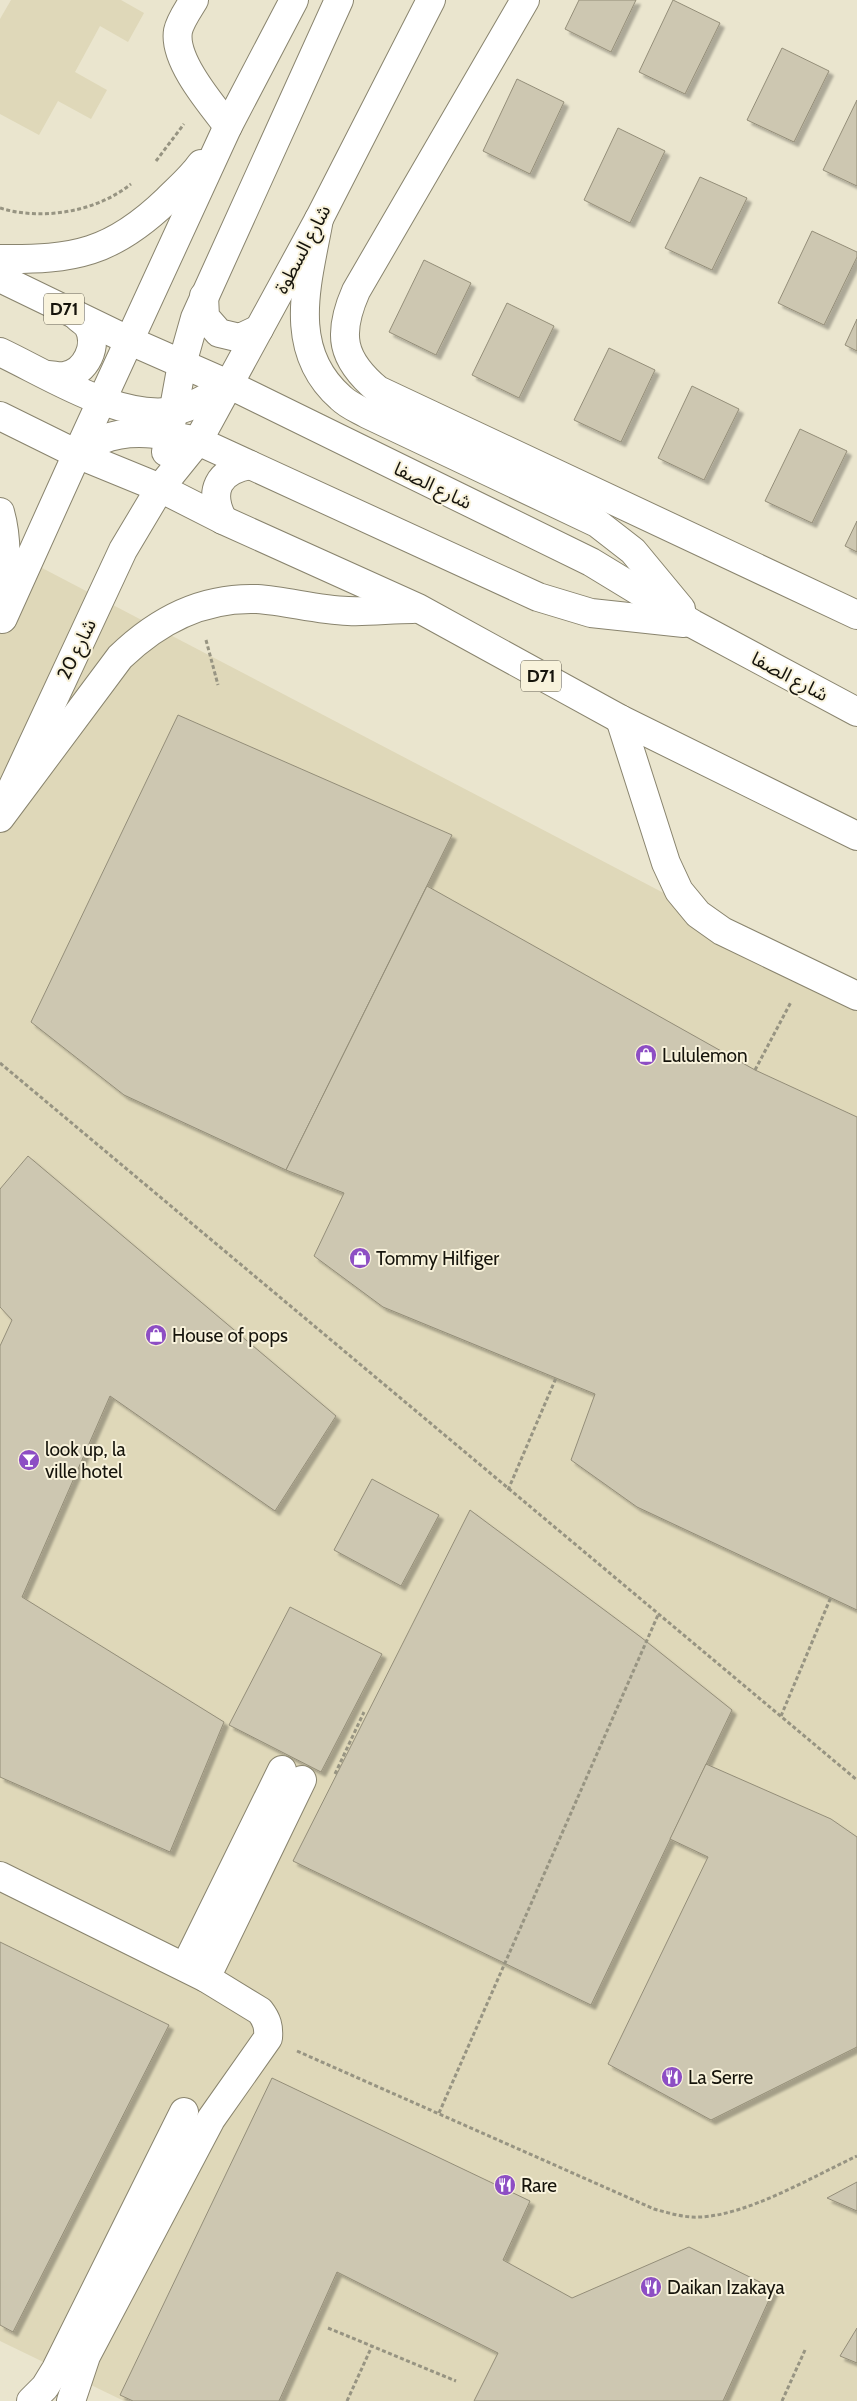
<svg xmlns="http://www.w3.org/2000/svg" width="857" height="2401" font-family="Cabin,'Noto Sans Arabic',sans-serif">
<defs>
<filter id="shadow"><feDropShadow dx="4.5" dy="4.5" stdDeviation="1" flood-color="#0004"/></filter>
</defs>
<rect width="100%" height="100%" fill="#eae5ce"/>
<g fill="#dfd8b9">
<path d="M11,0H121L144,13L128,42L100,26L75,72L107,90L91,119L58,101L39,135L0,114V19Z"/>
<path d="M0,546L857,994V2401H124L0,2341Z"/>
</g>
<g fill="#cdc7b1" stroke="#948e79" filter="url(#shadow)">
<path d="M579,0H636L611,52L565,29Z"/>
<path d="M673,0L720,23L685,94L639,72Z"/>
<path d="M782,48L829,71L794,142L747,120Z"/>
<path d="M517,79L564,102L530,174L483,151Z"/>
<path d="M857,100V186L823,170Z"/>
<path d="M618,128L665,151L630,223L584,200Z"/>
<path d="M700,177L747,198L712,270L665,248Z"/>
<path d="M812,231L857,252V257L824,325L778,303Z"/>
<path d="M424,260L471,283L436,355L389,332Z"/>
<path d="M507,303L554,326L519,398L472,375Z"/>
<path d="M857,319V351L845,345Z"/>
<path d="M609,348L655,370L621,442L574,420Z"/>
<path d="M692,386L739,409L704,480L658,458Z"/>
<path d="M800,429L847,451L812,523L765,501Z"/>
<path d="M857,521V552L845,546Z"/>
<path d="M178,715L452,835L286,1170L124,1095L31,1022Z"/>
<path d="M427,886L755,1070L857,1117V1610L637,1507L571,1460L595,1394L383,1307L314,1256L344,1193L286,1170Z"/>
<path d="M28,1156L336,1416L275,1511L110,1396L22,1597L224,1722L170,1852L0,1777V1346L12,1320L0,1307V1189Z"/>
<path d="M372,1479L439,1515L401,1586L334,1550Z"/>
<path d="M470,1510L642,1638L732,1710L591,2005L293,1861Z"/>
<path d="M290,1607L382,1654L321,1772L229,1725Z"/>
<path d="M706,1764L831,1819L857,1837V2047L711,2120L608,2064L708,1857L670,1839Z"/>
<path d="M0,1942L169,2025L13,2332L0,2325Z"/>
<path d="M272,2078L530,2201L503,2260L572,2298L689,2247L774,2289L723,2401H474L498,2353L337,2272L279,2401H133L120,2395Z"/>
<path d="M857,2182V2211L827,2198Z"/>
<path d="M857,2328V2363L840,2356Z"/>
</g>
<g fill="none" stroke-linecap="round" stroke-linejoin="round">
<g stroke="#89846e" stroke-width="30">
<g id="minor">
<path d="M194,0C188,10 180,21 178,31C173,60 211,104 228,126"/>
<path d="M525,0L356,291C337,334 341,359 378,390L857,615"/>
<path d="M3,618L77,454"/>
<path d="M620,719L666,863L679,891L698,914L722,931L857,996"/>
<path d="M7,799L123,550L160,488"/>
<path d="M0,1876L206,1978L260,2011C267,2020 269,2027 268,2038L211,2119L86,2356L71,2401"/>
<path d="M185,1967L282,1770"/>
<path d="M206,1978L302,1780"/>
<path d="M31,2401L45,2387L56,2369L184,2112"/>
</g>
</g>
<g stroke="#89846e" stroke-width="30">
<g id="major">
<path d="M319,219C308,281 285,349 341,398C348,405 358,409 367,414L597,523L633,551L681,609"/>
<path d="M0,259C74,260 112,253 167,200C179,188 192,177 201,164"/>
<path d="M0,278L128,340L228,384L591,562L693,624L857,712"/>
<path d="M204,296L205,317L219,333L240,338L259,329"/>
<path d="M0,352C49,375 119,421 174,411C194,407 212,395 228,384"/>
<path d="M48,375C53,375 59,377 64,376C86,373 99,345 88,326C85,322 79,319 76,315"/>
<path d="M0,416L77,454L160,488L223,520L418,608L620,719L857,836"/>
<path d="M166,452L182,364L195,318L339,0"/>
<path d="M77,454C85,449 93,443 101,440C132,427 167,435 198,441L538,597L591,613L684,623"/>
<path d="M77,454L228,126L294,0"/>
<path d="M160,488L198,441L319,219L431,0"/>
<path d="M0,512C10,547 4,584 2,619"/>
<path d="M223,520C208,491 218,471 250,465"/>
<path d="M0,818L120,657C158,620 202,597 257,599C287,601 317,610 348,611C369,612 391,609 413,609"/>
</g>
</g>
<g stroke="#979482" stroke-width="3" stroke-dasharray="4 2.5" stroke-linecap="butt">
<path d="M156,161L184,124"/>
<path d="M0,208C42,221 96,212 131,184"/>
<path d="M206,640L218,685"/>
<path d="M0,1063L857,1780"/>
<path d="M755,1070L791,1002"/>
<path d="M508,1490L556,1378"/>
<path d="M781,1716L831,1597"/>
<path d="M335,1774L364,1712"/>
<path d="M297,2051L654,2209C669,2213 684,2218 700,2217C748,2215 812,2177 857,2156"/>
<path d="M439,2113L658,1615"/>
<path d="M328,2328L456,2381"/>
<path d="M347,2401L372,2346"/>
<path d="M782,2401L805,2350"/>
</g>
<use href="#minor" stroke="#fff" stroke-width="28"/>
<use href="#major" stroke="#fff" stroke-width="28"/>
</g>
<defs>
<g id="shop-disc" transform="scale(1.125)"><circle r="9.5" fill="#8d4ec4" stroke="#f8f2db"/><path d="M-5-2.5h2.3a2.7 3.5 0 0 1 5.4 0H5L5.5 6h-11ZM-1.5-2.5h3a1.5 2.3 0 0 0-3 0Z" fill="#fff"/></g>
<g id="bar-disc" transform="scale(1.125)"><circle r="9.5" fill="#8d4ec4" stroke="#f8f2db"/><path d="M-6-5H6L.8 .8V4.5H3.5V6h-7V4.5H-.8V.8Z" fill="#fff"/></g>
<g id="restaurant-disc" transform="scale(1.125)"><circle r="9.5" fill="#8d4ec4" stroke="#f8f2db"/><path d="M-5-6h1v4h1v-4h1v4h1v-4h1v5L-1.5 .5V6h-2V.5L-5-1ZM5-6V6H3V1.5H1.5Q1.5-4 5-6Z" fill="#fff"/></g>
</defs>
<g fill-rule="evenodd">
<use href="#shop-disc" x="646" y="1055"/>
<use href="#shop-disc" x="360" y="1258"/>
<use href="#shop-disc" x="156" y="1335"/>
<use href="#bar-disc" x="29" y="1460"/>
<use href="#restaurant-disc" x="672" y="2077"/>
<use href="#restaurant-disc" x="505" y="2185"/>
<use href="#restaurant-disc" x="651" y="2287"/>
</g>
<g text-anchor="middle" stroke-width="4" stroke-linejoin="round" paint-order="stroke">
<g fill="#f8f2db" stroke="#5a574a" stroke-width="1">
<rect x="44" y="293.5" width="40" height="31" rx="4"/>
<rect x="521" y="660.5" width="40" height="31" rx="4"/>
</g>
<g font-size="18" font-weight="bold" fill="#16140c">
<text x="64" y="315">D71</text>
<text x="541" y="682">D71</text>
</g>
<g font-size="19" fill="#16140c" stroke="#f8f2db">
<text transform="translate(302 249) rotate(-62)" y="7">شارع السطوة</text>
<text transform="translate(433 485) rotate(26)" y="7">شارع الصفا</text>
<text transform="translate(76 649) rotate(-64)" y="7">شارع 20</text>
<text transform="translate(790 676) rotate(28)" y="7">شارع الصفا</text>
</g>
<g font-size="19" fill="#16140c" stroke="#f8f2db" text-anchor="start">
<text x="662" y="1062">Lululemon</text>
<text x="376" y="1265">Tommy Hilfiger</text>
<text x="172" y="1342">House of pops</text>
<text x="45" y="1456">look up, la<tspan x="45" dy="22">ville hotel</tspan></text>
<text x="688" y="2084">La Serre</text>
<text x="521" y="2192">Rare</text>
<text x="667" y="2294">Daikan Izakaya</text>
</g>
</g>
</svg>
